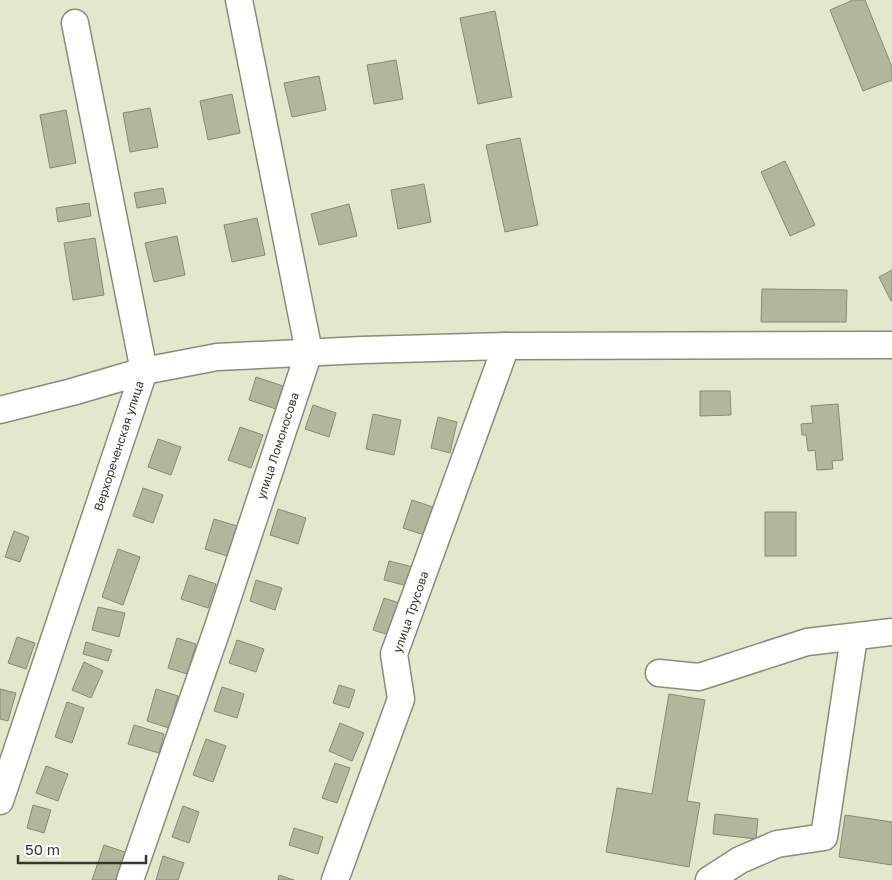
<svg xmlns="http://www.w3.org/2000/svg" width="892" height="880" font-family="'Golos Text',sans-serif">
<rect width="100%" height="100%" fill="#e3e8cc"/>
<g fill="#b2b79c" stroke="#868b71">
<path d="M853,0H865L892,67V80L863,91L830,10Z"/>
<path d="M495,11L512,97L478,104L460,18Z"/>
<path d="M396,60L403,99L374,104L367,65Z"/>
<path d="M319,76L326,110L292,117L284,83Z"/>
<path d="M232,94L240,133L208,140L200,101Z"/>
<path d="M150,108L158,147L130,152L123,113Z"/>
<path d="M66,110L76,163L50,168L40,115Z"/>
<path d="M520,138L538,225L505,232L486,145Z"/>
<path d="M785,161L815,225L790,236L761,172Z"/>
<path d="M424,184L431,222L398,229L391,190Z"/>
<path d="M163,188L166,203L137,208L134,193Z"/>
<path d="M89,203L91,216L58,222L56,208Z"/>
<path d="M349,204L357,236L319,245L311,214Z"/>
<path d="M257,218L265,255L232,262L224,225Z"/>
<path d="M177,236L185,275L154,282L145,243Z"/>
<path d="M95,238L104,295L73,300L64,243Z"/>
<path d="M892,270V301H891L879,277Z"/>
<path d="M762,289L847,290L846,322H761Z"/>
<path d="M256,377L283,386L276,409L249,400Z"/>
<path d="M700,391H730L731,415L700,416Z"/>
<path d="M838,404L843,460L832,461L833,469L817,470L815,450L808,451L806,435H802L801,424L813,423L811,406Z"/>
<path d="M313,405L336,413L329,437L305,429Z"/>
<path d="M373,414L401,420L394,455L366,449Z"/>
<path d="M438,417L457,422L450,453L431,448Z"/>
<path d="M240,427L263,435L251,468L228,460Z"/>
<path d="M158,439L181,447L171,475L148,467Z"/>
<path d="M143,488L163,495L153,523L133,516Z"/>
<path d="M412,500L433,507L424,535L403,528Z"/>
<path d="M278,509L306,518L298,544L270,535Z"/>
<rect x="765" y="512" width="31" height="44"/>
<path d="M214,519L237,526L227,556L205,549Z"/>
<path d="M14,531L29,537L20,562L5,557Z"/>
<path d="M118,549L140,557L123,605L102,597Z"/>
<path d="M389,561L413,567L408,586L384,580Z"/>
<path d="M189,575L216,584L208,608L181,599Z"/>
<path d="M256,580L282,588L275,610L250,601Z"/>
<path d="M384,598L399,603L389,635L373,630Z"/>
<path d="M98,607L125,613L119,637L92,630Z"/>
<path d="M17,637L35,643L26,669L8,663Z"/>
<path d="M177,638L196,644L187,674L168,668Z"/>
<path d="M237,640L264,649L256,672L229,663Z"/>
<path d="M86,642L112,650L108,661L83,654Z"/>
<path d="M84,662L103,671L91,698L72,690Z"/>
<path d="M339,685L355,690L349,708L333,703Z"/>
<path d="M222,687L244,694L237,718L214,711Z"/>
<path d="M0,689L16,693L8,721L0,719Z"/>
<path d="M156,689L178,696L169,728L147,721Z"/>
<path d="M669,694L705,700L687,801L700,803L689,867L606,852L617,788L652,794Z"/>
<path d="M67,702L84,708L72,743L55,737Z"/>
<path d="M340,723L364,733L352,761L329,751Z"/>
<path d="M134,725L164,734L159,753L128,744Z"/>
<path d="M206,739L226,746L213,782L193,775Z"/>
<path d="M335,763L350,768L337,803L322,798Z"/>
<path d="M46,766L68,774L58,801L36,793Z"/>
<path d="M33,805L51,810L44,833L27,828Z"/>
<path d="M183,806L199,812L189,843L172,837Z"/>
<path d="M715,814L758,819L756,839L713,834Z"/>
<path d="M845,815L892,822V865L839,857Z"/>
<path d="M294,828L323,837L318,854L289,845Z"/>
<path d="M104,845L125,852L116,880H92Z"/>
<path d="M163,856L184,863L178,880H156Z"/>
<path d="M279,875L294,880H278Z"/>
</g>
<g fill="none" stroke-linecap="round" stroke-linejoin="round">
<g stroke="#898d74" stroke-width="29">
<g id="minor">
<path d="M0,410L72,392L144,371L217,357L362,350L506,346L892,345"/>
<path d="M659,673L699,677L807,642L892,632"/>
<path d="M0,801L144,371L75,23"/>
<path d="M130,880L218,627L309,352L239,0"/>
<path d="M335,880L401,699L394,654L506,346"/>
<path d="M709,880L740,860L777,844L824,837L854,637"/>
</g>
</g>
<use href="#minor" stroke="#fff" stroke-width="26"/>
</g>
<g text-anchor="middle" stroke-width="4.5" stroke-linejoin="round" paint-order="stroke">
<g font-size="12" fill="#36382d" stroke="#fff">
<text transform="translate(119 446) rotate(-72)" y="4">Верхореченская улица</text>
<text transform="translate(278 446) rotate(-72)" y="4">улица Ломоносова</text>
<text transform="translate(411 612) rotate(-71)" y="4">улица Трусова</text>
</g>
</g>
<path d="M18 855v8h128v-8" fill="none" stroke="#36382d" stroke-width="2.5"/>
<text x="25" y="855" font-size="15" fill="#36382d" stroke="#ffffff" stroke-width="4" paint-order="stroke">50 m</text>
</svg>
